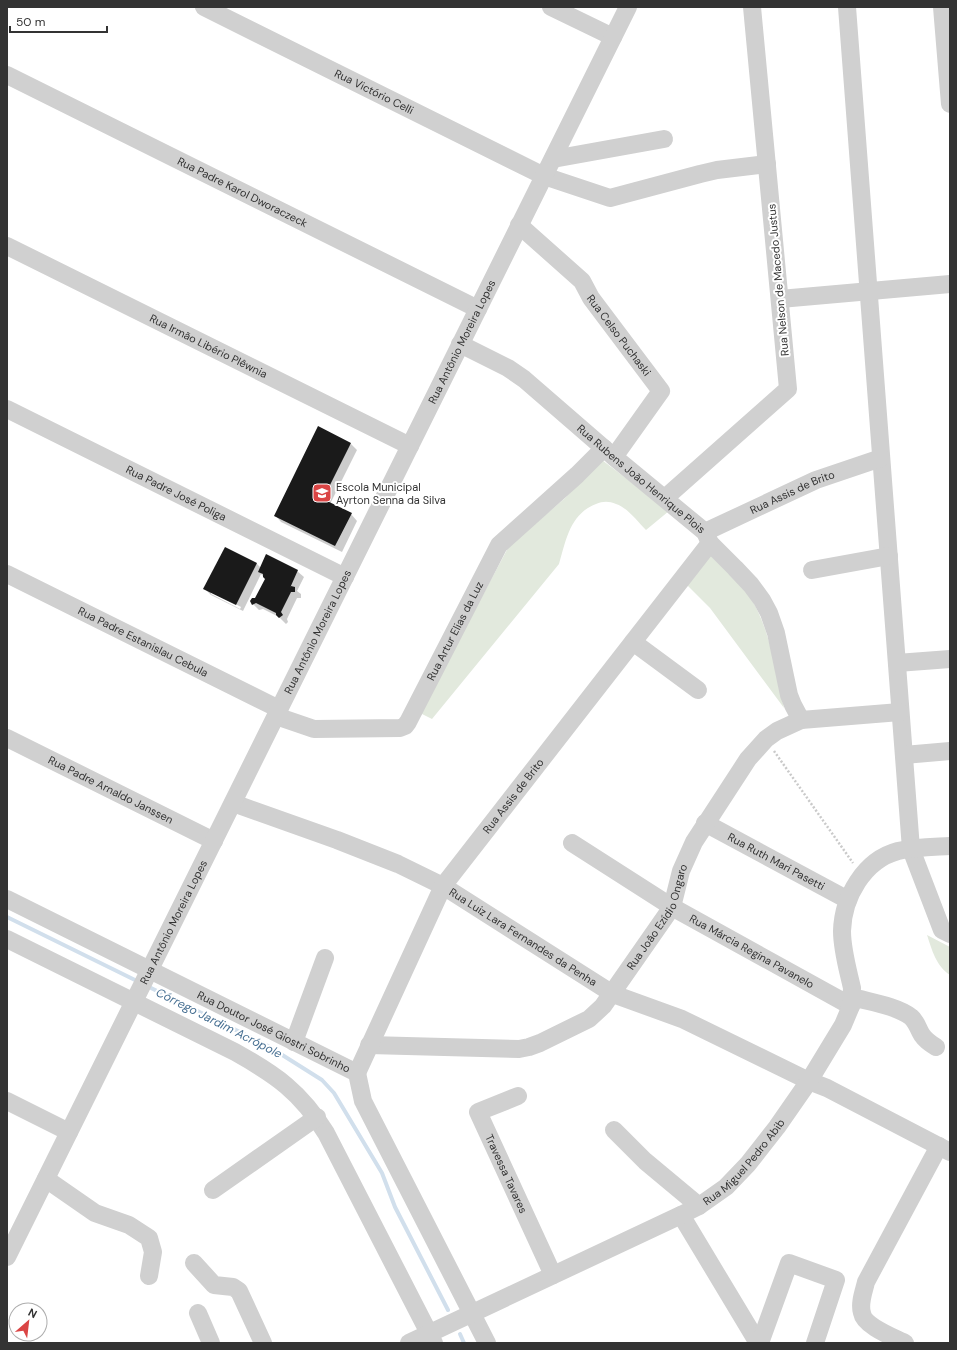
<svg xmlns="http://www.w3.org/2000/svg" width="957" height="1350" font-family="'DM Sans',sans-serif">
<rect width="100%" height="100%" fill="#fff"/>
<g fill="#e2e9dd">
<path d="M602,460L669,511L646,530C637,521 628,508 616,504C609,501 603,501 596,504C570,514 566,540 559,564L432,719L420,713L509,546L564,499Z"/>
<path d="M709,554C721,566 734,577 744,589C769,619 775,670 784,708L710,608L687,585Z"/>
<path d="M927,935L950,947V975C936,966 932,950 927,935Z"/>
</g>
<g fill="#0003" fill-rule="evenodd">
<path d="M351,444L357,450L330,504L351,514L357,521L342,552L281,522L275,515Z"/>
<path d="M225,548L257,564L261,568L297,571L304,577L297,591L301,594V598H297L287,619L288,622L286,624L279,617L263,609L259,610L253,604L266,579L261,574L243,611L211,595L205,589ZM211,591L241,607L240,609L211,594Z"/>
</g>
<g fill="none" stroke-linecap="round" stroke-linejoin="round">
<g stroke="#d1dfec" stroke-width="4">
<path d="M7,917L139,982"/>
<path d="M147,986L268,1046L322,1080L334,1093L382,1173L395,1207L448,1310"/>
<path d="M460,1334L464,1343"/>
</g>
</g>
<g fill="#1a1a1a">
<path d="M318,426L351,443L323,499L352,513L335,546L274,516Z"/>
<path d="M225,547L257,563L236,605L203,589Z"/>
<path d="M266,554L298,570L290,588L291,586L295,587V592H291L281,612L283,615L279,618L276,615V613L256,603L252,605L250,601L252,598H255L265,579L263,577V574L258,572Z"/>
</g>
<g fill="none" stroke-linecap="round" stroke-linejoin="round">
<path stroke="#cacaca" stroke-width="2.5" stroke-dasharray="2 2" stroke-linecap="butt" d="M774,751L853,863"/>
<g stroke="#d0d0d0" stroke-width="18">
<path id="s1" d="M204,7L544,176L610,198L700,174L717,170L767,164"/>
<path d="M551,7L613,37"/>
<path d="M847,7L911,849L942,930L950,934"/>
<path d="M942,7L950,104"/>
<path id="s2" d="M7,75L478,309"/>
<path d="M553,159L664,139"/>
<path id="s3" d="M519,225L582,281L591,298L661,391L614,457"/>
<path id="s4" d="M7,246L410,446"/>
<path d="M780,299L950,284"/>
<path id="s5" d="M460,344L508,368L524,379L614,457L705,532L710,543L735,568L751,585L762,600L769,613L776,633L789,695L793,705L801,720"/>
<path id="s6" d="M7,409L345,577"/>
<path d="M665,498L788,389L752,7"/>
<path id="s7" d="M705,532L816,480L881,458"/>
<path d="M812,570L889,556"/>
<path id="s8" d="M7,574L279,709"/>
<path d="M633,642L698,690"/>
<path d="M897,663L950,659"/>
<path id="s9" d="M276,716L314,729L400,728L405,726L408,722L499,545L577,475L604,448"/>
<path id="s10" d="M7,738L214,841"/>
<path d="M904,755L950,751"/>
<path id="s11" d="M233,803L337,840L398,864L443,886L613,994L682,1019L809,1081L827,1088L950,1152"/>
<path id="s12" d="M705,823L848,900"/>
<path id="s13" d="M572,843L672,907L851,1006"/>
<path id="s14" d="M7,899L357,1073L363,1101L487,1343"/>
<path d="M7,939L235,1052C276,1075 301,1092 326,1133L434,1343"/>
<path d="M852,997C870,1002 897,1006 911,1017C917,1022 918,1029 922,1035C926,1041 931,1044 936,1047"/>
<path d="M294,1042L325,958"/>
<path id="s15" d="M369,1045L519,1049L529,1047L540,1043L589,1019L603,1006L672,907L681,871L694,842L748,759L766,739L777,731L801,720L900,712"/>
<path id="s16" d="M357,1073L443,886L710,543"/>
<path id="s17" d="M518,1096L478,1112L553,1275"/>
<path d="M7,1101L69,1132"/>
<path d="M614,1130L645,1161L699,1206"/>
<path d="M46,1179L95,1213L129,1225L149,1238L153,1252L149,1276"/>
<path d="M213,1190L317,1117"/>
<path d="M681,1215L758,1343"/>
<path id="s18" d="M7,1257L628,7"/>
<path d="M194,1263L214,1285L233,1287L239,1291L263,1343"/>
<path d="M198,1313L211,1343"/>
<path id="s19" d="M409,1343L681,1215L699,1206L726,1187L748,1164L777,1127L809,1081L843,1025L851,1006L852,988C848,970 842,950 842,931C843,897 864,860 898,851C915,847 933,847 950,846"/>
<path d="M760,1343L789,1263L836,1280L815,1343"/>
<path d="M905,1343C893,1337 864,1326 862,1313C859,1303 864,1291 866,1282L939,1146"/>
</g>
</g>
<defs>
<g id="school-square" transform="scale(1)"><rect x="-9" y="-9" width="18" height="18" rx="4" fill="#da4545" stroke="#fff"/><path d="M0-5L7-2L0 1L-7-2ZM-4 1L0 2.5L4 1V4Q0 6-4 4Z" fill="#fff"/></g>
</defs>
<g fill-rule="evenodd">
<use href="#school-square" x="322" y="493"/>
</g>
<g text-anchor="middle" stroke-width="4" stroke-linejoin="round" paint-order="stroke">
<g font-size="11" fill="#333" stroke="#fff">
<text dy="4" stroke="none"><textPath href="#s1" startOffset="190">Rua Victório Celli</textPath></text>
<text dy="4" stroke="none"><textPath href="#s2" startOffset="263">Rua Padre Karol Dworaczeck</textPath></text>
<text transform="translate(778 280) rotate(-95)" y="4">Rua Nelson de Macedo Justus</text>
<text dy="4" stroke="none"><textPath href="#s3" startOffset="150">Rua Celso Puchaski</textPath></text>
<text dy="4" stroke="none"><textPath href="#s18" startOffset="1022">Rua Antônio Moreira Lopes</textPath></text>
<text dy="4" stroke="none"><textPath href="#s4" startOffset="225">Rua Irmão Libério Plêwnia</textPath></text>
<text dy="4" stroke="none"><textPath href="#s5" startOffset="227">Rua Rubens João Henrique Plois</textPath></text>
<text dy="4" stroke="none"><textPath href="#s7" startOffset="96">Rua Assis de Brito</textPath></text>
<text dy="4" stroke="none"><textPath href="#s6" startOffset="189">Rua Padre José Poliga</textPath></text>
<text dy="4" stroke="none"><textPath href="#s9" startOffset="239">Rua Artur Elias da Luz</textPath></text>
<text dy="4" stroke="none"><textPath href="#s18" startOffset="698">Rua Antônio Moreira Lopes</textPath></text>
<text dy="4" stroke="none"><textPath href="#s8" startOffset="152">Rua Padre Estanislau Cebula</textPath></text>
<text dy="4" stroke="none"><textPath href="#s10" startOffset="116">Rua Padre Arnaldo Janssen</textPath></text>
<text dy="4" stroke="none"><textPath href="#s16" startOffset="320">Rua Assis de Brito</textPath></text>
<text dy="4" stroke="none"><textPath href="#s12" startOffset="81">Rua Ruth Mari Pasetti</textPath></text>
<text dy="4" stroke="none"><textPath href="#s15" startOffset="351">Rua João Ezídio Ongaro</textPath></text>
<text dy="4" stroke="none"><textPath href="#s18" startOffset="374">Rua Antônio Moreira Lopes</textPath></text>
<text dy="4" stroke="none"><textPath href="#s11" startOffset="321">Rua Luiz Lara Fernandes da Penha</textPath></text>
<text dy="4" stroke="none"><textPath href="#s13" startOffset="210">Rua Márcia Regina Pavanelo</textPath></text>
<text dy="4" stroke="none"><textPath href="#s14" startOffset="298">Rua Doutor José Giostri Sobrinho</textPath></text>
<text dy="4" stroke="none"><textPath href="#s19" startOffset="384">Rua Miguel Pedro Abib</textPath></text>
<text dy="4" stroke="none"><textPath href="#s17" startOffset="111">Travessa Tavares</textPath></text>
</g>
<g font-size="11" fill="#333" stroke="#fff" text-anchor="start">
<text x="336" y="491">Escola Municipal<tspan x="336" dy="13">Ayrton Senna da Silva</tspan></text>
</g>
<g font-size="12" font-style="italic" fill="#456e91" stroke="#fff">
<text transform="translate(219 1023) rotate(27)" y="4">Córrego Jardim Acrópole</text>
</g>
</g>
<rect width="957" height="1350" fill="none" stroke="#333333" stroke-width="16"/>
<g transform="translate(28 1322) rotate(28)"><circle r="19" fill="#ffffff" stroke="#adadad"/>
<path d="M0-3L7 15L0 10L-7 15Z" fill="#da4545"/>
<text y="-6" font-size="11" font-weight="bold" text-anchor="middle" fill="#333333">N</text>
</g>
<path d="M10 26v6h97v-6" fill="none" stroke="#333333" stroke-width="2"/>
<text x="16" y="26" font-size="12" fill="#333333" stroke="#ffffff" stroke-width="3" paint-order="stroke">50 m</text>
</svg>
